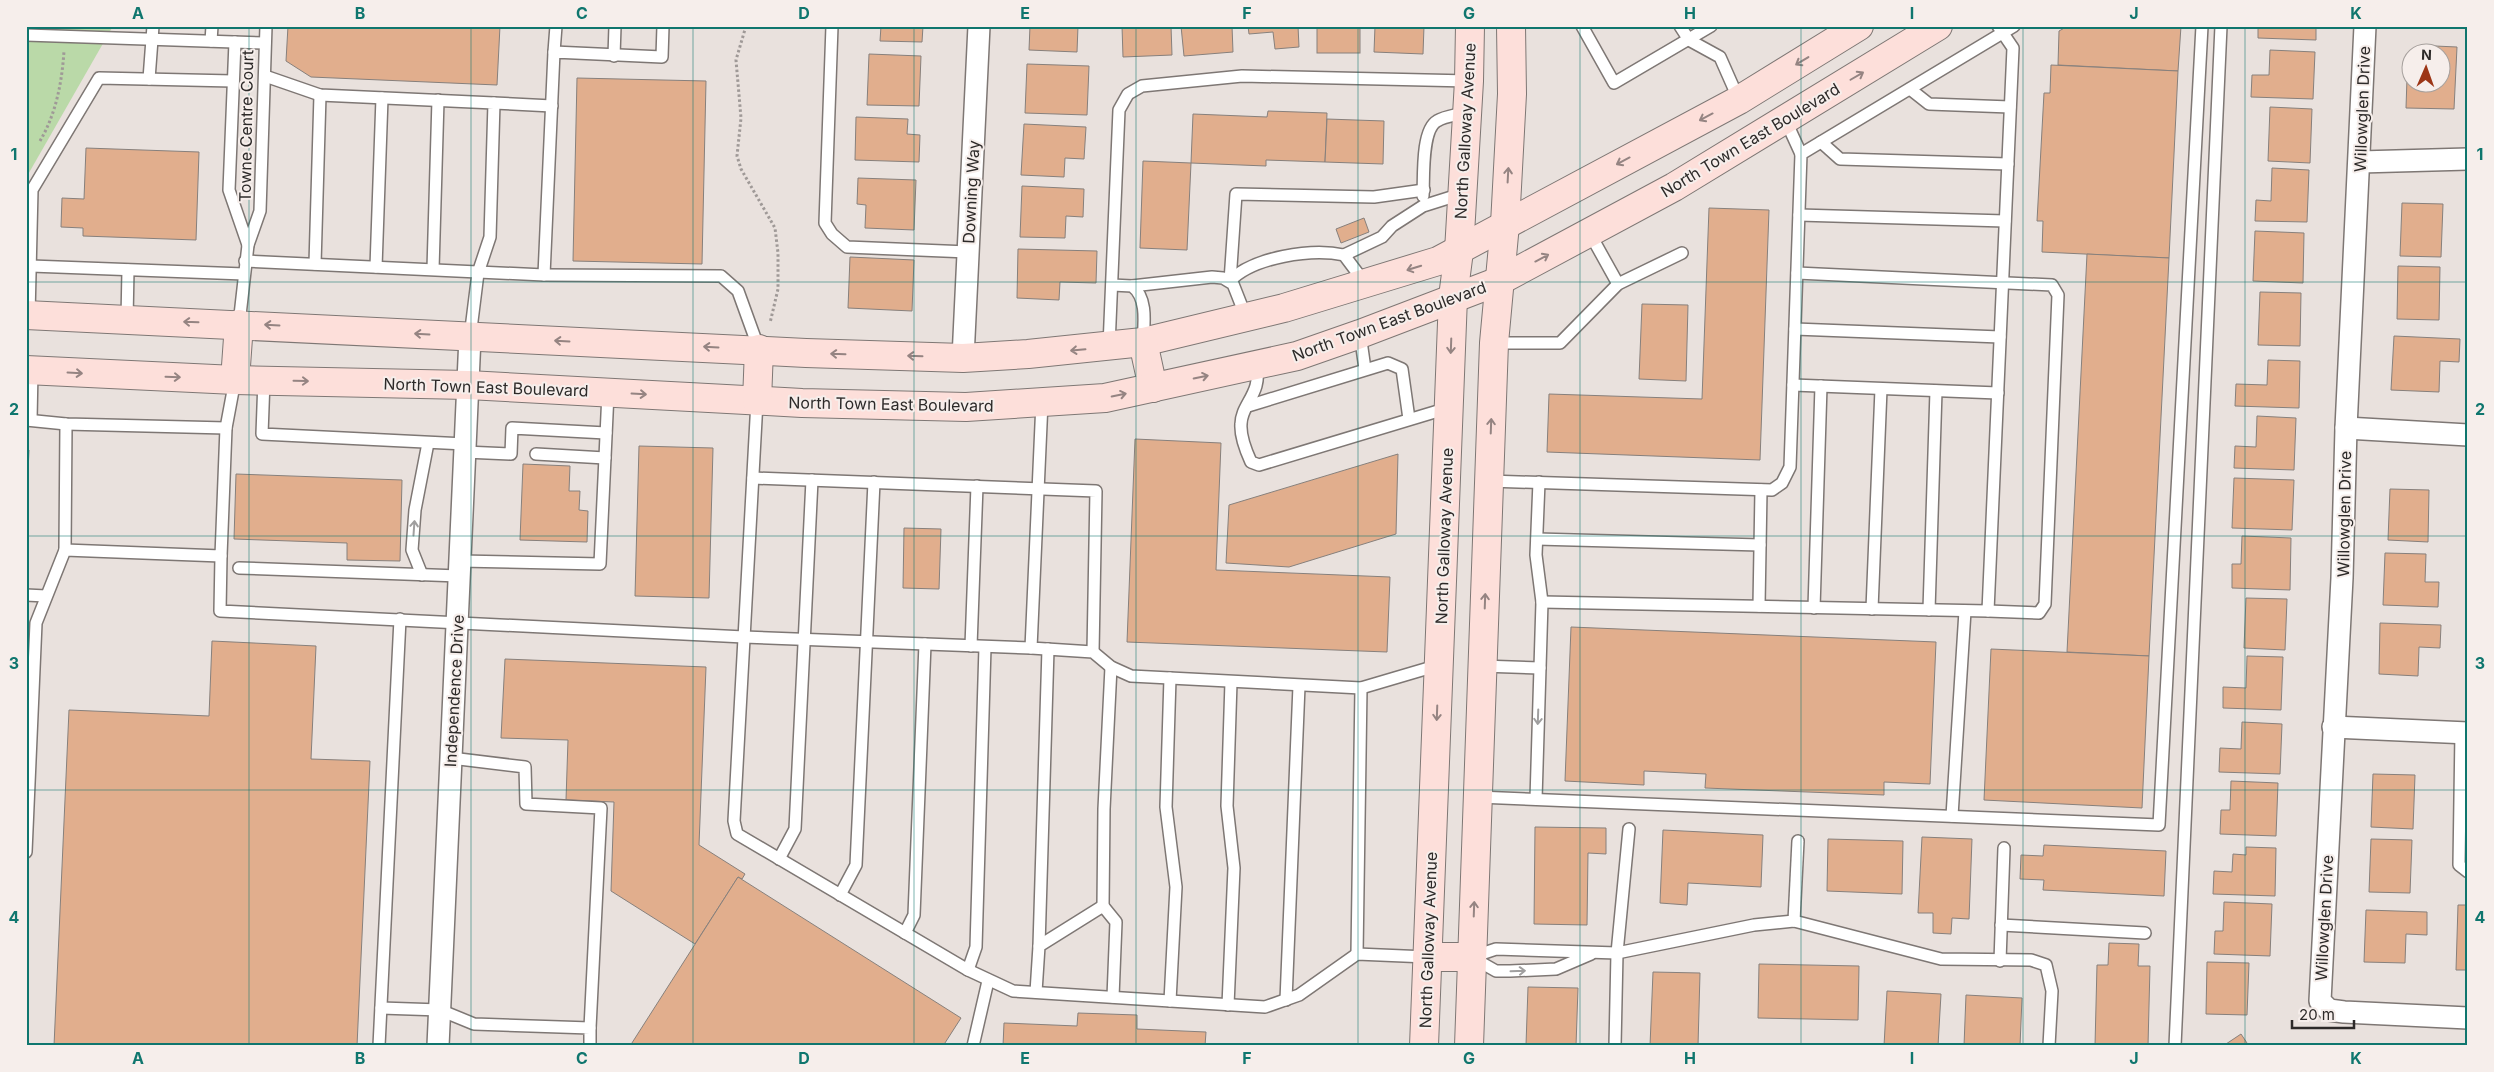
<svg xmlns="http://www.w3.org/2000/svg" width="2494" height="1072" font-family="Inter,sans-serif">
<rect width="100%" height="100%" fill="#e9e1dd"/>
<path fill="#bad9a8" d="M26,26H113L26,178Z"/>
<g fill="#e1ae8d" stroke="#87807c">
<path d="M288,26H500L497,85L311,77L286,61Z"/>
<path d="M881,26H923L922,42L880,41Z"/>
<path d="M1030,26H1078L1077,52L1029,50Z"/>
<path d="M1122,26H1171L1172,55L1123,57Z"/>
<path d="M1181,26H1232L1233,52L1184,56Z"/>
<path d="M1248,26H1298L1299,47L1275,49L1273,32L1249,34Z"/>
<rect x="1317" y="26" width="43" height="27"/>
<path d="M1375,26H1424L1423,54L1374,52Z"/>
<path d="M2068,26H2181L2178,71L2058,65L2059,31Z"/>
<path d="M2258,26H2316V40L2258,38Z"/>
<path d="M2435,46L2457,47L2454,109L2406,108L2407,78H2412V82H2442V52H2434Z"/>
<path d="M2270,50L2315,52L2313,99L2251,97L2252,75H2269Z"/>
<path d="M869,54L921,56L919,106L867,105Z"/>
<path d="M1027,64L1089,66L1087,115L1025,113Z"/>
<path d="M2051,65L2178,71L2169,258L2042,252L2043,221H2037L2044,93H2050Z"/>
<path d="M2467,71H2468V110H2466Z"/>
<path d="M577,78L706,81L702,264L573,261Z"/>
<path d="M2270,107L2312,109L2310,163L2268,161Z"/>
<path d="M1268,111L1327,113L1325,162L1266,160V166L1191,163L1193,114L1267,117Z"/>
<path d="M856,117L908,119L907,134L920,135L919,162L855,160Z"/>
<path d="M1327,119L1384,121L1383,164L1325,162Z"/>
<path d="M1024,124L1086,127L1084,159L1065,158L1064,177L1021,175Z"/>
<path d="M86,148L199,152L196,240L83,236V228L61,227L62,198L84,199Z"/>
<path d="M1143,161L1191,163L1187,250L1140,248Z"/>
<path d="M2272,168L2309,170L2307,222L2255,221L2256,200L2271,201Z"/>
<path d="M858,178L916,180L914,230L865,228L866,205L857,204Z"/>
<path d="M1022,186L1084,189L1083,217L1066,216L1065,238L1020,237Z"/>
<path d="M2402,203L2443,204L2441,257L2400,256Z"/>
<path d="M1709,208L1769,210L1760,460L1547,452L1549,394L1702,399Z"/>
<path d="M1364,218L1369,232L1341,243L1336,229Z"/>
<path d="M2255,231L2304,233L2303,283L2253,281Z"/>
<path d="M1018,249L1097,251L1096,283L1060,282L1059,300L1017,298Z"/>
<path d="M2087,254L2169,258L2149,656L2067,652Z"/>
<path d="M850,257L914,260L912,311L848,308Z"/>
<path d="M2398,266L2440,267L2439,320L2397,319Z"/>
<path d="M2260,292L2301,293L2300,346L2258,345Z"/>
<path d="M1642,304L1688,305L1686,381L1639,379Z"/>
<path d="M2394,336L2460,339L2459,362L2440,361L2439,392L2391,390Z"/>
<path d="M2268,360L2300,361L2299,408L2235,406L2236,384L2267,385Z"/>
<path d="M2257,416L2296,418L2294,470L2234,468L2235,446L2256,447Z"/>
<path d="M1135,439L1221,443L1216,570L1390,577L1387,652L1127,642Z"/>
<path d="M639,446L713,448L709,598L635,596Z"/>
<path d="M26,450H29L26,516Z"/>
<path d="M1398,454L1396,534L1289,567L1226,563L1229,505Z"/>
<path d="M523,464L570,466L569,491H580L579,510L588,511L587,542L520,540Z"/>
<path d="M236,474L402,480L400,561L347,560V543L234,539Z"/>
<path d="M2234,478L2294,480L2292,530L2232,528Z"/>
<path d="M2390,489L2429,490L2428,542L2388,540Z"/>
<path d="M904,528L941,529L939,589L903,588Z"/>
<path d="M2242,536L2291,538L2290,590L2232,588V564H2241Z"/>
<path d="M2385,553L2426,554L2425,582H2439L2438,607L2383,605Z"/>
<path d="M2246,598L2287,599L2285,650L2244,648Z"/>
<path d="M2380,623L2441,625L2440,648L2419,647L2418,676L2379,674Z"/>
<path d="M1571,627L1936,642L1930,784L1884,782V795L1705,788L1706,774L1644,771V785L1565,781Z"/>
<path d="M212,641L316,646L311,759L370,761L357,1046H54L69,710L209,716Z"/>
<path d="M1991,649L2149,656L2142,808L1984,800Z"/>
<path d="M2247,656L2283,657L2281,710L2223,708V687L2246,688Z"/>
<path d="M505,659L706,667L699,845L745,874L742,879L738,877L695,944L611,891L614,802L566,800L568,740L501,738Z"/>
<path d="M2242,722L2282,724L2280,774L2219,772L2220,748L2241,749Z"/>
<path d="M2373,774L2415,775L2413,829L2371,827Z"/>
<path d="M2231,781L2278,783L2276,836L2220,834L2221,810H2230Z"/>
<path d="M1535,827L1606,828V854L1588,853L1587,925L1534,924Z"/>
<path d="M1663,830L1763,835L1761,887L1688,883L1687,905L1660,903Z"/>
<path d="M1922,837L1972,839L1969,919L1952,918L1951,934L1933,933V913H1918Z"/>
<path d="M1828,839L1903,841L1902,894L1827,891Z"/>
<path d="M2371,839L2412,840L2410,893L2369,892Z"/>
<path d="M2044,845L2166,851L2164,896L2043,890L2044,880L2020,879L2021,855L2043,856Z"/>
<path d="M2246,847L2276,848L2275,896L2213,894L2214,871L2232,872L2233,854L2246,855Z"/>
<path d="M738,877L961,1018L943,1046H630Z"/>
<path d="M2224,902L2272,904L2270,956L2214,954L2215,931H2223Z"/>
<path d="M2458,905H2468V970H2456Z"/>
<path d="M2366,910L2427,912V935L2406,934L2405,963L2364,962Z"/>
<path d="M2109,943L2139,944L2138,966H2150L2148,1046H2095L2097,965H2108Z"/>
<path d="M2207,962L2249,963L2247,1015L2206,1014Z"/>
<path d="M1759,964L1859,966L1858,1020L1758,1018Z"/>
<path d="M1653,972L1700,973L1698,1046H1650Z"/>
<path d="M1528,987L1578,988L1576,1046H1524L1526,1045Z"/>
<path d="M1887,991L1941,994L1938,1046H1884Z"/>
<path d="M1966,995L2022,998L2020,1046H1964Z"/>
<path d="M1078,1013L1137,1015V1029L1206,1032L1205,1046H1003L1004,1023L1077,1026Z"/>
<path d="M2241,1034L2249,1046H2223Z"/>
</g>
<g fill="none" stroke-linecap="round" stroke-linejoin="round">
<g stroke="#7e7774" stroke-width="14">
<g id="service">
<path d="M832,26L825,223L832,234L847,247L968,252"/>
<path d="M1582,26L1614,83L1711,26"/>
<path d="M1680,26L1689,40L1720,57L1739,100"/>
<path d="M26,35L265,43"/>
<path d="M211,41L212,26"/>
<path d="M235,42L229,190L248,245"/>
<path d="M554,52L556,26"/>
<path d="M614,56L615,26"/>
<path d="M265,76L320,95L494,103L490,237L478,273L470,337"/>
<path d="M149,79L153,26"/>
<path d="M1910,89L1929,104L2010,107"/>
<path d="M494,103L552,106"/>
<path d="M1785,119L1801,154"/>
<path d="M1821,142L1840,159L2008,164"/>
<path d="M1423,196C1424,179 1421,130 1437,121C1445,116 1458,115 1467,112"/>
<path d="M1799,215L2005,221"/>
<path d="M1589,232L1618,284"/>
<path d="M1344,255L1382,237L1392,226L1423,206L1461,194"/>
<path d="M245,261L544,275L554,52L662,57L663,26"/>
<path d="M315,264L320,95"/>
<path d="M31,266L244,274"/>
<path d="M376,267L382,98"/>
<path d="M433,269L438,100"/>
<path d="M1797,273L2052,285L2058,295L2045,604L2039,613L1988,611"/>
<path d="M544,275L721,276L738,291L759,349"/>
<path d="M1230,281L1236,194L1374,197L1424,190"/>
<path d="M1230,281C1253,257 1312,248 1344,255L1365,283"/>
<path d="M1112,285L1132,286C1148,298 1144,324 1143,342"/>
<path d="M1132,286L1212,277L1223,278L1233,284L1246,317"/>
<path d="M29,315L32,190L99,78L233,81"/>
<path d="M127,319L128,270"/>
<path d="M239,324L248,245L260,211L266,26"/>
<path d="M1795,329L2000,337"/>
<path d="M1360,334L1365,369"/>
<path d="M1494,343H1560L1618,284L1682,253"/>
<path d="M1109,346L1119,110L1128,94L1142,86L1242,76L1469,81"/>
<path d="M1256,365C1263,393 1241,404 1241,424C1240,437 1246,451 1251,462L1259,465L1448,408"/>
<path d="M264,380L262,434L465,444"/>
<path d="M1793,385L1998,393"/>
<path d="M757,401L734,821L737,834L968,970L1013,991L1265,1007L1299,995L1357,954L1427,957"/>
<path d="M1042,402L1031,648L1093,652L1111,667L1131,676L1361,688L1439,665"/>
<path d="M1248,406L1388,363L1402,369L1409,419"/>
<path d="M26,420L66,424L226,428"/>
<path d="M31,420L32,371"/>
<path d="M465,452L511,454L512,428L606,433"/>
<path d="M536,454L605,458"/>
<path d="M753,478L1096,491L1093,652"/>
<path d="M1489,481L1772,490L1782,483L1790,467L1801,154L2014,26"/>
<path d="M1537,539L1760,545"/>
<path d="M65,550L66,424"/>
<path d="M221,556L220,611L744,637L1031,648"/>
<path d="M460,561L600,564L608,393"/>
<path d="M239,568L459,576"/>
<path d="M422,575L412,550L415,510L428,443"/>
<path d="M26,595L46,596"/>
<path d="M1542,602L1988,611L2013,48L1998,26"/>
<path d="M1759,606L1761,490"/>
<path d="M1814,608L1821,386"/>
<path d="M1872,609L1881,389"/>
<path d="M1929,610L1936,391"/>
<path d="M971,646L977,486"/>
<path d="M1482,666L1540,668"/>
<path d="M2461,732L2459,865L2468,872"/>
<path d="M451,758L525,767L526,804L601,808L590,1028"/>
<path d="M1478,797L2159,825L2202,26"/>
<path d="M1536,799L1542,602L1536,555L1539,482"/>
<path d="M1952,816L1965,611"/>
<path d="M26,852L36,623L65,550L221,556L226,428L235,380"/>
<path d="M779,859L795,829L812,480"/>
<path d="M840,895L856,865L874,482"/>
<path d="M1103,906L1104,809L1111,667"/>
<path d="M1794,921L1798,841"/>
<path d="M2001,925L2145,933"/>
<path d="M905,933L914,915L925,644"/>
<path d="M1039,946L1048,649"/>
<path d="M1357,954L1361,688"/>
<path d="M1472,957L1496,949L1617,953L1754,925L1794,921L1941,959L2031,960L2046,965L2052,991L2049,1046"/>
<path d="M1473,958L1496,971H1510L1556,969L1591,954"/>
<path d="M2000,961L2004,848"/>
<path d="M968,970L976,947L985,647"/>
<path d="M1036,992L1039,946L1103,906L1116,922L1113,997"/>
<path d="M1286,1000L1299,686"/>
<path d="M1170,1001L1176,887L1166,807L1170,678"/>
<path d="M1228,1005L1234,868L1227,806L1231,682"/>
<path d="M381,1008L440,1010L474,1024L590,1028V1046"/>
<path d="M379,1046L400,619"/>
<path d="M973,1046L988,981"/>
<path d="M1615,1046L1617,953L1629,829"/>
<path d="M2175,1046L2221,26"/>
</g>
</g>
<g stroke="#7e7774" stroke-width="24">
<g id="minor">
<path d="M2365,26L2346,428L2342,578L2320,1001L2329,1010L2344,1012L2468,1018"/>
<path d="M2360,162L2468,159"/>
<path d="M963,358L979,26"/>
<path d="M2346,428L2468,435"/>
<path d="M2333,727L2468,733"/>
<path d="M438,1046L470,337"/>
</g>
</g>
<g stroke="#7e7774" stroke-width="30">
<g id="secondary">
<path d="M26,315L806,353L963,358L1028,354L1143,342L1284,308L1438,261L1739,100L1859,26"/>
<path d="M1143,342L1153,388"/>
<path d="M26,370L235,380L468,385L802,403L966,407L1105,398L1297,356L1360,334L1499,281L1674,187L1938,26"/>
<path d="M235,380L239,324"/>
<path d="M757,401L759,349"/>
<path d="M1427,957H1472"/>
<path d="M1424,1046L1453,297L1459,251L1469,81L1470,26"/>
<path d="M1469,1046L1494,343L1505,224L1512,94L1511,26"/>
</g>
</g>
<g stroke="#9f9997" stroke-width="3" stroke-dasharray="2.5 2.5" stroke-linecap="butt">
<path d="M746,26L736,60L741,118L737,156L741,169L775,228L778,253V289L770,323"/>
<path d="M40,141C56,114 62,82 64,51"/>
</g>
<use href="#service" stroke="#fff" stroke-width="11"/>
<use href="#minor" stroke="#fff" stroke-width="21"/>
<use href="#secondary" stroke="#fddfda" stroke-width="28"/>
</g>
<defs><path id="oneway-shaft" d="M-6 0H5M1.5-3L5.5 0L1.5 3" fill="none" stroke-width="1.6" stroke-linecap="round" stroke-linejoin="round" transform="scale(1.25)"/></defs>
<g stroke="#958482">
<use href="#oneway-shaft" transform="translate(1802 61) rotate(149)"/>
<use href="#oneway-shaft" transform="translate(1857 76) rotate(-30)"/>
<use href="#oneway-shaft" transform="translate(1706 117) rotate(152)"/>
<use href="#oneway-shaft" transform="translate(1623 161) rotate(152)"/>
<use href="#oneway-shaft" transform="translate(1508 175) rotate(-87)"/>
<use href="#oneway-shaft" transform="translate(1542 258) rotate(-28)"/>
<use href="#oneway-shaft" transform="translate(1414 268) rotate(163)"/>
<use href="#oneway-shaft" transform="translate(191 322) rotate(-178)"/>
<use href="#oneway-shaft" transform="translate(272 325) rotate(-177)"/>
<use href="#oneway-shaft" transform="translate(422 334) rotate(-177)"/>
<use href="#oneway-shaft" transform="translate(562 341) rotate(-177)"/>
<use href="#oneway-shaft" transform="translate(1451 346) rotate(92)"/>
<use href="#oneway-shaft" transform="translate(711 347) rotate(-177)"/>
<use href="#oneway-shaft" transform="translate(1078 350) rotate(175)"/>
<use href="#oneway-shaft" transform="translate(838 354) rotate(-178)"/>
<use href="#oneway-shaft" transform="translate(915 356) rotate(-178)"/>
<use href="#oneway-shaft" transform="translate(75 373) rotate(3)"/>
<use href="#oneway-shaft" transform="translate(173 377) rotate(2)"/>
<use href="#oneway-shaft" transform="translate(1201 377) rotate(-12)"/>
<use href="#oneway-shaft" transform="translate(301 381) rotate(1)"/>
<use href="#oneway-shaft" transform="translate(639 394) rotate(3)"/>
<use href="#oneway-shaft" transform="translate(1119 395) rotate(-12)"/>
<use href="#oneway-shaft" transform="translate(1491 426) rotate(-88)"/>
<use href="#oneway-shaft" transform="translate(1485 601) rotate(-88)"/>
<use href="#oneway-shaft" transform="translate(1437 713) rotate(92)"/>
<use href="#oneway-shaft" transform="translate(1474 909) rotate(-88)"/>
</g>
<g stroke="#a09f9f">
<use href="#oneway-shaft" transform="translate(414 528) rotate(-86)"/>
<use href="#oneway-shaft" transform="translate(1538 717) rotate(92)"/>
<use href="#oneway-shaft" transform="translate(1518 971) rotate(-2)"/>
</g>
<path fill="none" stroke="#0f766e" stroke-width="1" stroke-opacity="0.55" d="M249,26V1046M471,26V1046M693,26V1046M914,26V1046M1136,26V1046M1358,26V1046M1580,26V1046M1801,26V1046M2023,26V1046M2245,26V1046M26,282H2468M26,536H2468M26,790H2468"/>
<g text-anchor="middle" stroke-width="4" stroke-linejoin="round" paint-order="stroke">
<g font-size="16" fill="#2d2a29" stroke="#f6eeeb">
<text transform="translate(2362 109) rotate(-88)" y="6">Willowglen Drive</text>
<text transform="translate(246 126) rotate(-89)" y="6">Towne Centre Court</text>
<text transform="translate(1465 131) rotate(-87)" y="6">North Galloway Avenue</text>
<text transform="translate(1750 140) rotate(-31)" y="6">North Town East Boulevard</text>
<text transform="translate(971 192) rotate(-87)" y="6">Downing Way</text>
<text transform="translate(1389 321) rotate(-20)" y="6">North Town East Boulevard</text>
<text transform="translate(486 387) rotate(2)" y="6">North Town East Boulevard</text>
<text transform="translate(891 404) rotate(1)" y="6">North Town East Boulevard</text>
<text transform="translate(2344 514) rotate(-89)" y="6">Willowglen Drive</text>
<text transform="translate(1444 536) rotate(-88)" y="6">North Galloway Avenue</text>
<text transform="translate(454 691) rotate(-87)" y="6">Independence Drive</text>
<text transform="translate(2324 918) rotate(-87)" y="6">Willowglen Drive</text>
<text transform="translate(1428 940) rotate(-88)" y="6">North Galloway Avenue</text>
</g>
</g>
<rect width="2494" height="1072" fill="none" stroke="#f6eeeb" stroke-width="55"/>
<g transform="translate(2426 68) rotate(2)"><circle r="24" fill="#f6eeeb" stroke="#a6a09d"/>
<path d="M0-4L9 19L0 12L-9 19Z" fill="#9c3516"/>
<text y="-8" font-size="14" font-weight="bold" text-anchor="middle" fill="#2d2a29">N</text>
</g>
<path d="M2292 1020v8h62v-8" fill="none" stroke="#2d2a29" stroke-width="2.5"/>
<text x="2299" y="1020" font-size="15" fill="#2d2a29" stroke="#f6eeeb" stroke-width="4" paint-order="stroke">20 m</text>
<rect x="28" y="28" width="2438" height="1016" fill="none" stroke="#0f766e" stroke-width="2"/>
<g font-size="16" text-anchor="middle" font-weight="bold" fill="#0f766e">
<text x="138" y="19">A</text>
<text x="360" y="19">B</text>
<text x="582" y="19">C</text>
<text x="804" y="19">D</text>
<text x="1025" y="19">E</text>
<text x="1247" y="19">F</text>
<text x="1469" y="19">G</text>
<text x="1690" y="19">H</text>
<text x="1912" y="19">I</text>
<text x="2134" y="19">J</text>
<text x="2356" y="19">K</text>
<text x="14" y="160">1</text>
<text x="2480" y="160">1</text>
<text x="14" y="415">2</text>
<text x="2480" y="415">2</text>
<text x="14" y="669">3</text>
<text x="2480" y="669">3</text>
<text x="14" y="923">4</text>
<text x="2480" y="923">4</text>
<text x="138" y="1064">A</text>
<text x="360" y="1064">B</text>
<text x="582" y="1064">C</text>
<text x="804" y="1064">D</text>
<text x="1025" y="1064">E</text>
<text x="1247" y="1064">F</text>
<text x="1469" y="1064">G</text>
<text x="1690" y="1064">H</text>
<text x="1912" y="1064">I</text>
<text x="2134" y="1064">J</text>
<text x="2356" y="1064">K</text>
</g>
</svg>
